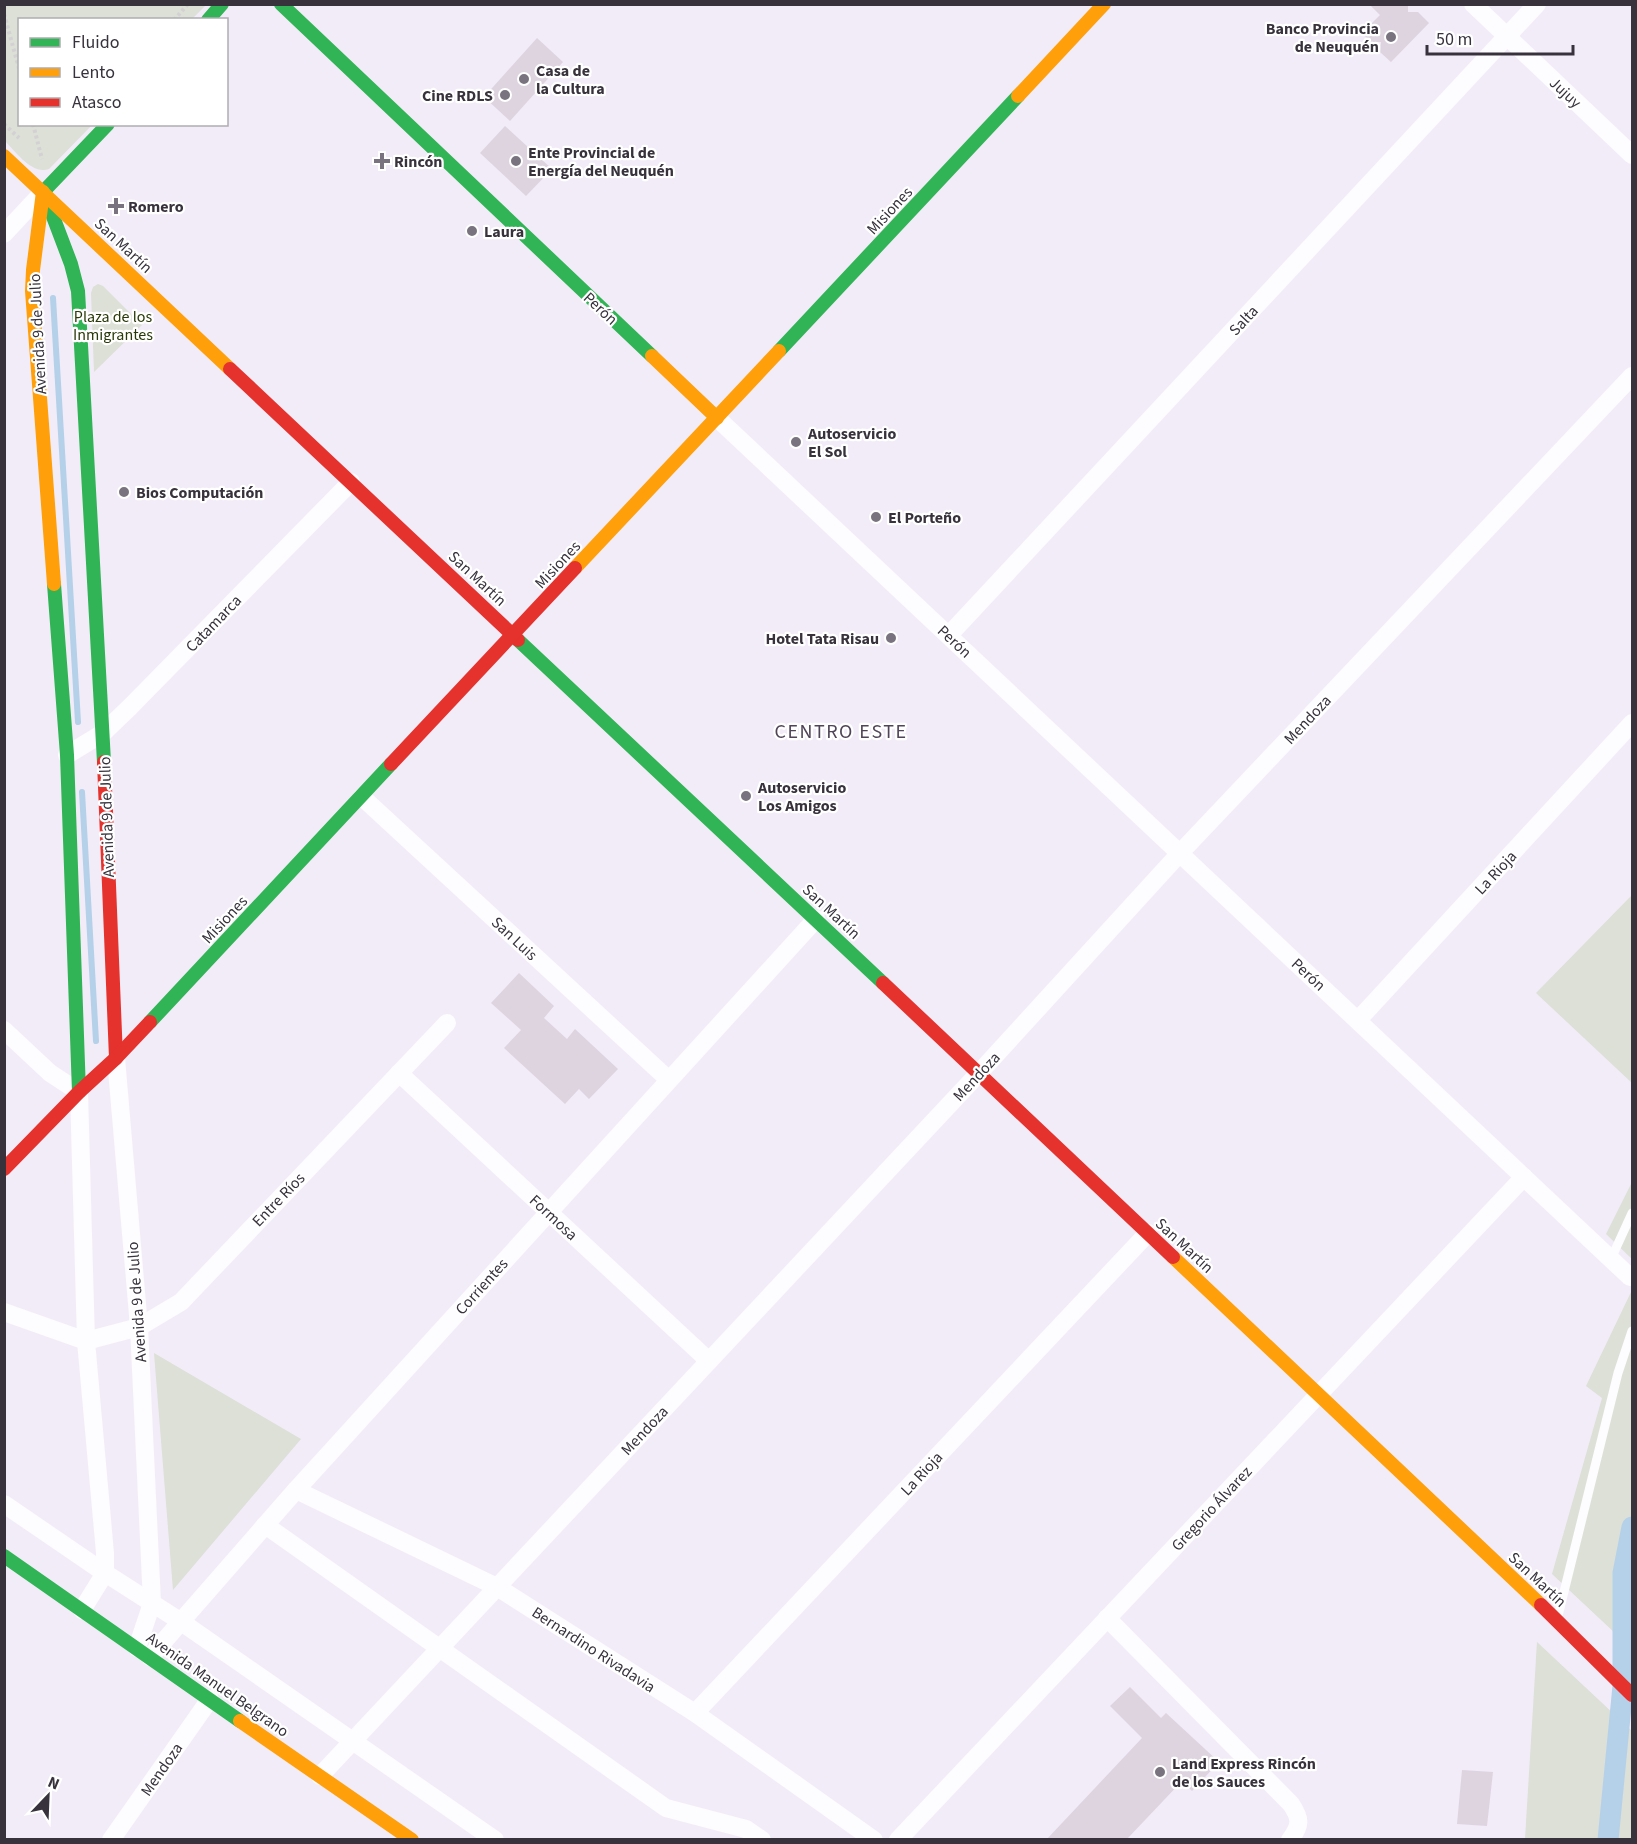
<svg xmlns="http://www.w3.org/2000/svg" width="1637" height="1844" font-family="'Source Sans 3',sans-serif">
<rect width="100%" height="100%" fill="#f2ecf8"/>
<g fill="#dce0d6">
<path d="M4,5H206L192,19L20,20V124L92,125L49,169C32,175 16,152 5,141Z"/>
<path d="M98,284L103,286L142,325L94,372L91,293L93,287Z"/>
<path d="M1632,895V1083L1536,993Z"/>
<path d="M1632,1182V1259L1606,1234Z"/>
<path d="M1632,1290V1649L1552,1574L1602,1398L1586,1386Z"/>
<path d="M154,1353L301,1439L173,1590Z"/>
<path d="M1537,1642L1632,1731V1839H1525Z"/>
</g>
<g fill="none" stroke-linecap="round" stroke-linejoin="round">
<g stroke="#b4d1e9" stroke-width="6">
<path d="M53,298L78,722"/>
<path d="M82,792L96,1041"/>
</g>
<path stroke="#b4d1e9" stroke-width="21" d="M1608,1840L1623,1686V1573L1632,1527"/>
</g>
<g fill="#ddd4e0">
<path d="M1369,4H1408V12H1418L1429,23L1391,62L1380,52L1381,42H1371L1362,33L1380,15Z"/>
<path d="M537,38L563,62L510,121L484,97Z"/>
<path d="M505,126L552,169L526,196L480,153Z"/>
<path d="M519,973L554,1006L544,1018L567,1039L575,1029L618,1069L589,1099L579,1089L565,1104L504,1048L521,1030L491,1003Z"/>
<path d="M1130,1687L1161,1718L1166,1713L1219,1762L1192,1791L1182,1781L1127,1839H1047L1142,1738L1110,1706Z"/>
<path d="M1462,1770L1493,1772L1487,1826L1457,1824Z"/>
</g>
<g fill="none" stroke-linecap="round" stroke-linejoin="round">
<g stroke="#d3d1d4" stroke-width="4" stroke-dasharray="3 3" stroke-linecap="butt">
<path d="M4,14L20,72"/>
<path d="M174,20L188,4"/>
<path d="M4,124L19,138"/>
<path d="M33,124L42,159"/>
</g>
<g stroke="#fdfcfe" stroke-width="9">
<path d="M1611,1259L1632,1213"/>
<path d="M1558,1616L1618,1373L1632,1331"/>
</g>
<g stroke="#fdfcfe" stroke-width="18">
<path d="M1473,4L1632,155"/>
<path d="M4,234L43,192"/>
<path d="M717,418L1630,1277"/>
<path d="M949,635L1537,4"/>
<path d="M67,755L103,733L130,707L351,482"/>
<path d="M362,797L669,1080"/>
<path d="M1358,1020L1632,723"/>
<path d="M4,1030L50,1073L79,1092L86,1341L105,1553V1573L82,1610"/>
<path d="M116,1058L139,1327L152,1603L137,1648"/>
<path d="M399,1073L709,1361"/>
<path d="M4,1312L86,1341L139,1327L181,1302L447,1023"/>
<path d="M296,1490L497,1587L695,1713L874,1840"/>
<path d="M4,1504L105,1573L180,1621L495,1840"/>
<path d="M265,1525L666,1808L746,1829L762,1840"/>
<path d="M1107,1618L1291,1804C1301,1819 1301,1825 1290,1840"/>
<path d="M150,1657L296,1490L816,919"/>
<path d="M695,1713L1148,1233"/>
<path d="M320,1776L979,1073L1180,853L1632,376"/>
<path d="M111,1840L210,1699"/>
<path d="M898,1840L1524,1177"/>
</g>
<g stroke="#30b455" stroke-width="14">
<path d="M281,4L652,356"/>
<path d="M208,20L222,4"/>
<path d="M43,192L108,124"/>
<path d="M46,198L71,264L78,291L104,762"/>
<path d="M779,351L1018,96"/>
<path d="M54,584L67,755L79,1092"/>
<path d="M518,640L883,983"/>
<path d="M150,1022L391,764"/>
<path d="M4,1556L240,1721"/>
</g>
<g stroke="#ff9f0a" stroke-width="14">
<path d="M1018,96L1104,4"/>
<path d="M4,156L230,369"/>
<path d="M43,192L33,270L32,291L54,584"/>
<path d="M652,356L717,418"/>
<path d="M575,568L779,351"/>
<path d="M1173,1257L1541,1605"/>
<path d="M240,1721L412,1840"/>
</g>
<g stroke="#e5322d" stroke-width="14">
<path d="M230,369L518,640"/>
<path d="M104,762L116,1058"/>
<path d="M391,764L575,568"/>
<path d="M883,983L1173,1257"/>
<path d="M4,1169L79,1092L116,1058L150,1022"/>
<path d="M1541,1605L1632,1695"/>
</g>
</g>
<g fill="#78737e" stroke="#fff" stroke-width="2">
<circle cx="1391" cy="37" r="6"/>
<circle cx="524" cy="79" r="6"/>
<circle cx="505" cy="95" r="6"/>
<path d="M379 152h6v6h6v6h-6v6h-6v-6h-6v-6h6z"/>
<circle cx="516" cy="161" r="6"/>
<path d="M113 197h6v6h6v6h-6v6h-6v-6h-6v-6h6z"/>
<circle cx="472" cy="231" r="6"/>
<circle cx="796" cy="442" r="6"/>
<circle cx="124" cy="492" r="6"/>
<circle cx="876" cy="517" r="6"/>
<circle cx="891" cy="638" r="6"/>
<circle cx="746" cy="796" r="6"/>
<circle cx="1160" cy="1772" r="6"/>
</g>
<g text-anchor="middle" stroke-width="4.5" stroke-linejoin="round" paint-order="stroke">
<g font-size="16" font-weight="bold" fill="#37323c" stroke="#fff" text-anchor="start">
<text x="1379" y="34" text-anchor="end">Banco Provincia<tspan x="1379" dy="18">de Neuquén</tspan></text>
<text x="536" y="76">Casa de<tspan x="536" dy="18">la Cultura</tspan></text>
<text x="493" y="101" text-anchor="end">Cine RDLS</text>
<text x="528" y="158">Ente Provincial de<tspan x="528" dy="18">Energía del Neuquén</tspan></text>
<text x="394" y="167">Rincón</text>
<text x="128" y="212">Romero</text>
<text x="484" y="237">Laura</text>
<text x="808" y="439">Autoservicio<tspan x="808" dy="18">El Sol</tspan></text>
<text x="136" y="498">Bios Computación</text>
<text x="888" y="523">El Porteño</text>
<text x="879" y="644" text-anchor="end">Hotel Tata Risau</text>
<text x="758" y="793">Autoservicio<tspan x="758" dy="18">Los Amigos</tspan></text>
<text x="1172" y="1769">Land Express Rincón<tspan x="1172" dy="18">de los Sauces</tspan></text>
</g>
<g font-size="16" fill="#37323c" stroke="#fff">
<text transform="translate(1566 92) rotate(43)" y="6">Jujuy</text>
<text transform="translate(889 210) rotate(-47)" y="6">Misiones</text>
<text transform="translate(124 245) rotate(43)" y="6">San Martín</text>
<text transform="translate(601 308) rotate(43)" y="6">Perón</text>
<text transform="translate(1243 320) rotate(-47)" y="6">Salta</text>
<text transform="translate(37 334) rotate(-93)" y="6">Avenida 9 de Julio</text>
<text transform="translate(557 564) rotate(-47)" y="6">Misiones</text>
<text transform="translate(478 578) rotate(43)" y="6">San Martín</text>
<text transform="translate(213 623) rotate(-46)" y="6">Catamarca</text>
<text transform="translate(955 641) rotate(43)" y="6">Perón</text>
<text transform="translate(1307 719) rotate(-47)" y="6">Mendoza</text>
<text transform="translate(106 817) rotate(-92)" y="6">Avenida 9 de Julio</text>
<text transform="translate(1495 872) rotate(-47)" y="6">La Rioja</text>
<text transform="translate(832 911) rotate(43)" y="6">San Martín</text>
<text transform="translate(224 919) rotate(-47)" y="6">Misiones</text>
<text transform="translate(515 938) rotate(43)" y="6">San Luis</text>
<text transform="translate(1309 974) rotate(43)" y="6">Perón</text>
<text transform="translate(976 1076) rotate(-47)" y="6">Mendoza</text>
<text transform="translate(278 1199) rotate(-46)" y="6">Entre Ríos</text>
<text transform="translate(554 1217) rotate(43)" y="6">Formosa</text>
<text transform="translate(1185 1245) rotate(43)" y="6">San Martín</text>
<text transform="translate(481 1286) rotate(-48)" y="6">Corrientes</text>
<text transform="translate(136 1302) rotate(-94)" y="6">Avenida 9 de Julio</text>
<text transform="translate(644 1430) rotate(-47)" y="6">Mendoza</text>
<text transform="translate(921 1473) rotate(-47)" y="6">La Rioja</text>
<text transform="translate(1211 1508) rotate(-47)" y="6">Gregorio Álvarez</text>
<text transform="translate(1538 1579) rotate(43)" y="6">San Martín</text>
<text transform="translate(594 1649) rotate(33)" y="6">Bernardino Rivadavia</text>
<text transform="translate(218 1684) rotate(35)" y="6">Avenida Manuel Belgrano</text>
<text transform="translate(161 1769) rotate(-55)" y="6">Mendoza</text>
</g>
<g font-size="16" fill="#293908" stroke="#fff">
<text x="113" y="322">Plaza de los<tspan x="113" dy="18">Inmigrantes</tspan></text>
</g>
<g font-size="20" letter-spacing="1.5" fill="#504558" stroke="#fff">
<text x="841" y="738">CENTRO ESTE</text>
</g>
</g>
<rect width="1637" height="1844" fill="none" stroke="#37323c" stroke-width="12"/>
<rect x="18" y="18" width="210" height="108" fill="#ffffff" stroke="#afadb1" stroke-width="1.5"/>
<rect x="30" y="38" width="30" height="9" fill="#30b455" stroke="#afadb1" stroke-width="1.5"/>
<text x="72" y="48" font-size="18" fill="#37323c">Fluido</text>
<rect x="30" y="68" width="30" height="9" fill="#ff9f0a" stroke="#afadb1" stroke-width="1.5"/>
<text x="72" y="78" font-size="18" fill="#37323c">Lento</text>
<rect x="30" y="98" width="30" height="9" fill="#e5322d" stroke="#afadb1" stroke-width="1.5"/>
<text x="72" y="108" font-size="18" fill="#37323c">Atasco</text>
<g transform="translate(48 1796) rotate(23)" stroke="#ffffff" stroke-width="4.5" paint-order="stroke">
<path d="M0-4.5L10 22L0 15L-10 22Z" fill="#37323c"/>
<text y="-9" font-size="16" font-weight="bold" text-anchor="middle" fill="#37323c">N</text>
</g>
<path d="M1427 45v9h146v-9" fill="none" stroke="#37323c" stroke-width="3"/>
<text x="1436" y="45" font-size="18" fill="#37323c" stroke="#ffffff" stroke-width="4.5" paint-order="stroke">50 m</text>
</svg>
